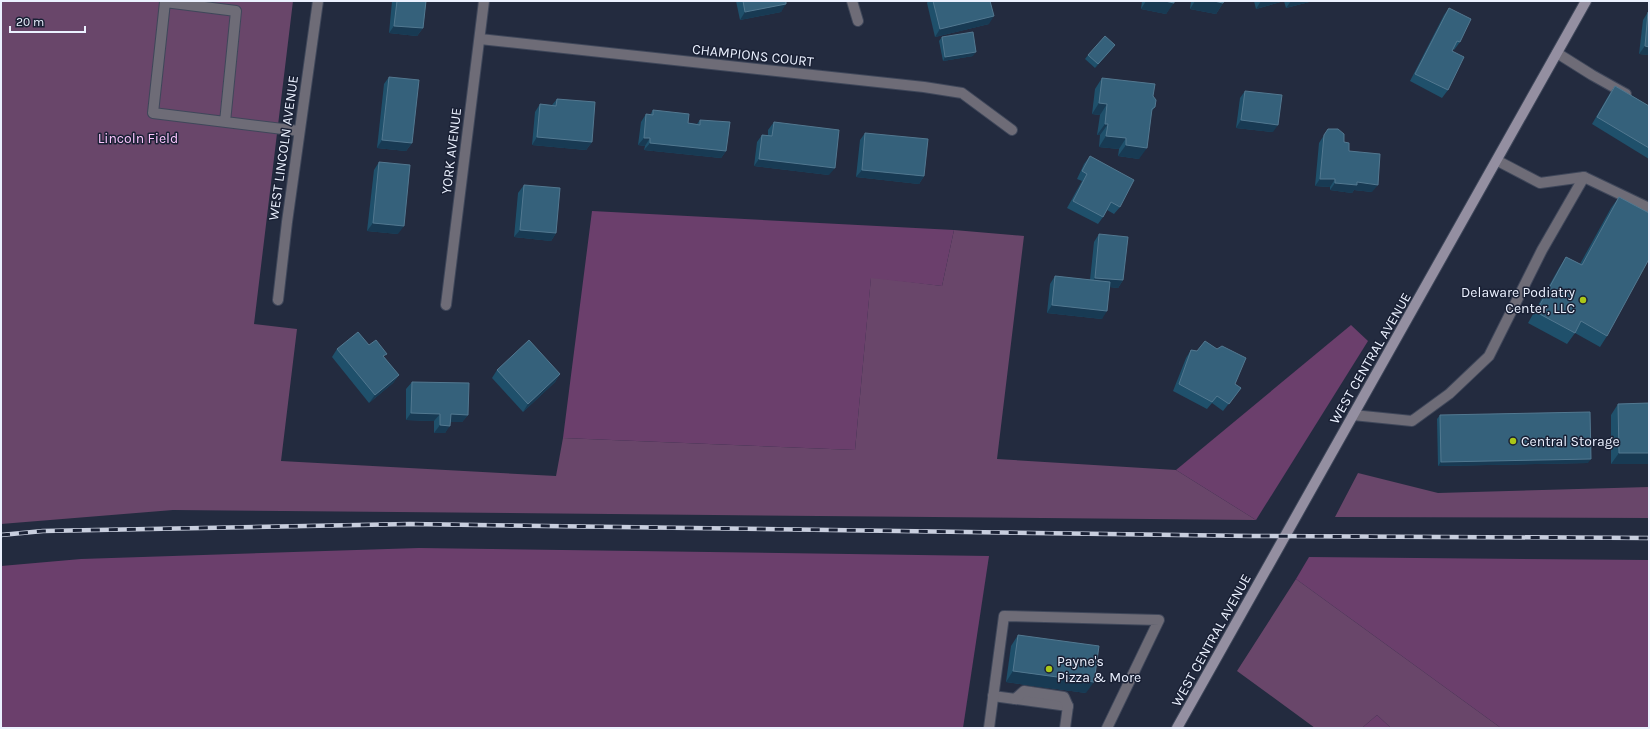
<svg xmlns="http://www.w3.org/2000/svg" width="1650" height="729" font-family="Karla,sans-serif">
<rect width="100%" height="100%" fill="#232b3f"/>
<g fill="#69466a">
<path d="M1,1H293L254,324L297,329L281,461L556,476L563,438L855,450L871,277L942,286L954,230L1024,236L997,459L1176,470L1256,520L173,510L1,524Z"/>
<path d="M1358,473L1438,493L1649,487V518L1335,517Z"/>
<path d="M1296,579L1501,728H1391L1377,715L1362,728H1315L1237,671Z"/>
</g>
<g fill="#6b3f6c">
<path d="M592,211L954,230L942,286L871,278L855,450L563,438Z"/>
<path d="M1351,325L1368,341L1256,520L1176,470Z"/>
<path d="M419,548L989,556L963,728H1V566L81,559Z"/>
<path d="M1309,557L1649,560V728H1501L1296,579Z"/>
<path d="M1377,715L1391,728H1362Z"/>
</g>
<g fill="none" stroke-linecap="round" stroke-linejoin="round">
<g stroke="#3f475a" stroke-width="12">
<g id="service">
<path d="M1557,53L1592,75L1626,94"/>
<path d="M225,122L236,11L165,2L153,113L299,131"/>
<path d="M1498,161L1540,183L1584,177L1649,208"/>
<path d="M278,300L287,222L318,1"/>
<path d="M1353,415L1412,421L1449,394L1489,356L1542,250L1584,177"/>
<path d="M993,696L1068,706"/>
<path d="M1015,699L1024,691L1064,697L1068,706L1065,728"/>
<path d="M989,728L1004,616L1159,620L1107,728"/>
</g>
</g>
<g stroke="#3f475a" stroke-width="12">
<g id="minor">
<path d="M852,1L858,21"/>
<path d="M480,39L924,87L962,93L1012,130"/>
<path d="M446,305L484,1"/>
</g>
</g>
<g stroke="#3f475a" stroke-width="12">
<path id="secondary" d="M1177,728L1586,1"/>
</g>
<use href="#service" stroke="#6e6c77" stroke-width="10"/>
<use href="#minor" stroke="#6e6c77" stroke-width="10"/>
<use href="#secondary" stroke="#948fa1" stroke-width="10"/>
<g stroke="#c8cede" stroke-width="4.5">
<path id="rail" d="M1,535L43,531L410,524L1251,536L1649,538"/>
</g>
<use href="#rail" stroke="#1a2135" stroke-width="3" stroke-dasharray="9" stroke-linecap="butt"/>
</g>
<g fill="#1f506b">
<path d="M392,1H426L423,28L417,36L389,33Z"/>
<path d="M736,1H786L781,12L740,20Z"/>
<path d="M928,1H990L989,24L935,37L927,3Z"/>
<path d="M1142,1H1174L1166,14L1141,9Z"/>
<path d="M1191,1H1224L1223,3L1216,14L1190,9Z"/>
<path d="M1254,1H1313L1286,8L1284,1L1256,9Z"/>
<path d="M1449,8L1460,42L1454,50L1453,49L1452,51L1448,90L1442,98L1410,81L1444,15Z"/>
<path d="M1648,12H1649V55L1639,54L1643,20Z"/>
<path d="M942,37L973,56L943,61L939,41Z"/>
<path d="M1112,49L1095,68L1085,59L1088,55Z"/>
<path d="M389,77L412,143L406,151L377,148L384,84Z"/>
<path d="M1102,78L1153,96L1155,107L1151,112L1139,159L1118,156L1119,149L1099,147L1100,135H1097L1100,115L1092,114L1095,89Z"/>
<path d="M1615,86L1649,106V159L1592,124L1610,93Z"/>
<path d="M1245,91L1273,132L1236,128L1240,98Z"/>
<path d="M557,99L592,142L586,150L532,145L535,112L540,104L552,105Z"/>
<path d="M653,110L688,123L697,124L700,120L726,151L721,158L644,150L645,146L638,145L641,122L646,114L650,115Z"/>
<path d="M774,122L829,175L754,166L757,142L762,135H768V130Z"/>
<path d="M1328,129L1344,142L1349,151L1372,192L1354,190L1352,193L1330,190V187L1315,186L1319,143Z"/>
<path d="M865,133L924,176L919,184L856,177L860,140Z"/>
<path d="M1090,156L1120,207L1114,214L1107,210L1103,217L1098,224L1067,208L1082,181L1077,179L1084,164Z"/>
<path d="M379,162L398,234L367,231L374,170Z"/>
<path d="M524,185L556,233L551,241L514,237L518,193Z"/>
<path d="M1619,197L1607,336L1600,347L1575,333L1567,344L1528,323L1559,268L1566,257L1580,264L1611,208Z"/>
<path d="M1099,234L1123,280L1118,288L1110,287L1102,319L1047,313L1050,284L1055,276L1090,280L1094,242Z"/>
<path d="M369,345L384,357L399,375L393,383L369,403L332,357L337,349Z"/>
<path d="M1191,350L1235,384L1241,388L1223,411L1212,403L1207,409L1173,391L1186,358Z"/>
<path d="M497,370L560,374L555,382L523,412L492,378Z"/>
<path d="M412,382L468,415L462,422H451L445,433H434V421L406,420V389Z"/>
<path d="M1649,403V464H1611V415L1618,404Z"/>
<path d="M1440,415L1588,463L1438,466L1437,419Z"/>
<path d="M1018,635L1086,693L1006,682L1011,646Z"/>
</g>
<g fill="#183a53">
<path d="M1146,1H1165L1174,3L1166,14L1141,9Z"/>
<path d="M1195,1H1214L1223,3L1216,14L1190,9Z"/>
<path d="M1261,1H1284L1256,9Z"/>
<path d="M1291,1H1313L1286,8Z"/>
<path d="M786,4L781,12L740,20L745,12Z"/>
<path d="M994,16L989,24L935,37L940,29Z"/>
<path d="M394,26L423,28L417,36L389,33Z"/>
<path d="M1115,45L1112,49L1095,68L1098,64Z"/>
<path d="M1645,46L1649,47V55L1639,54Z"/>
<path d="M976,52L973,56L943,61L945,57Z"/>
<path d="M1099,103L1107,104L1100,115L1092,114Z"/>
<path d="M1241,120L1278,125L1273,132L1236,128Z"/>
<path d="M1105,124H1108L1100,135H1097Z"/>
<path d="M1106,136L1126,138L1119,149L1099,147Z"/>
<path d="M537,137L592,142L586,150L532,145Z"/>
<path d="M644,138H650L645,146L638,145Z"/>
<path d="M382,140L412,143L406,151L377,148Z"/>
<path d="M650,143L726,151L721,158L644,150Z"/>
<path d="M1126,145L1147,148L1139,159L1118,156Z"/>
<path d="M759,159L835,168L829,175L754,166Z"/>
<path d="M862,170L924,176L919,184L856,177Z"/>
<path d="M1320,179H1335L1330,187L1315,186Z"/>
<path d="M1357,182L1378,185L1372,192L1354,190L1352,193L1330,190L1335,183Z"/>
<path d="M373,223L404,226L398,234L367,231Z"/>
<path d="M520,230L556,233L551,241L514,237Z"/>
<path d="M1095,278L1123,280L1118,288L1090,285Z"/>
<path d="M1052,305L1107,311L1102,319L1047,313Z"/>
<path d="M560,374L555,382L523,412L528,404Z"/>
<path d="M399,375L393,383L369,403L375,395Z"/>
<path d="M411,413L440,414L434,421L406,420Z"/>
<path d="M451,414L468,415L462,422H446Z"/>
<path d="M440,425L450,426L445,433H434Z"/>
<path d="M1619,453H1649V464H1611Z"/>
<path d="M1591,459L1588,463L1438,466L1441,462Z"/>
<path d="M1013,671L1094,682L1086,693L1006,682Z"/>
</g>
<g fill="#35617b" stroke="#527890">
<path d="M397,1H426L423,28L394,26Z"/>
<path d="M743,1H786V4L745,12Z"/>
<path d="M933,1H990L994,16L940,29Z"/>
<path d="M1165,1H1174V3Z"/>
<path d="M1214,1H1224L1223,3Z"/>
<path d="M1449,8L1471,19L1460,42L1457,41L1452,51L1464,57L1448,90L1415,74Z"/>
<path d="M1648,12H1649V47L1645,46Z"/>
<path d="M973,32L976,52L945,57L942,37Z"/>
<path d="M1105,36L1115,45L1098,64L1088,55Z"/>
<path d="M389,77L419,80L412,143L382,140Z"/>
<path d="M1102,78L1155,84L1153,96L1156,100L1155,107L1152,109L1147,148L1126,145V138L1106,136L1108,124H1105L1107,104L1099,103Z"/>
<path d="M1615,86L1649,106V148L1597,117Z"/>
<path d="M1245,91L1282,95L1278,125L1241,120Z"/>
<path d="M557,99L595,102L592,142L537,137L540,104L556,106Z"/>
<path d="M653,110L689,114L688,123L700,125V120L730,122L726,151L650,143V138H644L646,114L653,115Z"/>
<path d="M774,122L839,130L835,168L759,159L762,135L772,136Z"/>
<path d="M1328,129H1338L1344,134V142L1349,143V151L1380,154L1378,185L1357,182V185L1335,183V179H1320L1324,135Z"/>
<path d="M865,133L928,139L924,176L862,170Z"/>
<path d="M1090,156L1134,180L1120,207L1111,202L1103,217L1073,201L1087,174L1082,171Z"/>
<path d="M379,162L410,165L404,226L373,223Z"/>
<path d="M524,185L560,188L556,233L520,230Z"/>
<path d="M1619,197L1649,213V259L1607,336L1581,321L1575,333L1536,312L1566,257L1582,265Z"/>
<path d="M1099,234L1128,237L1123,280L1095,278Z"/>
<path d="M1055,276L1110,282L1107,311L1052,305Z"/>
<path d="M358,332L369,345L376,340L387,354L383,356L399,375L375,395L337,349Z"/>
<path d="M529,340L560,374L528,404L497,370Z"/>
<path d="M1205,341L1217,349L1222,346L1246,358L1235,384L1241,388L1229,404L1217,396L1212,402L1179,384L1191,350L1197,351Z"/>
<path d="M412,382L469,383L468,415L451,414L450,426L440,425V414L411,413Z"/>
<path d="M1649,403V453H1619L1618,404Z"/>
<path d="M1590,412L1591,459L1441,462L1440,415Z"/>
<path d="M1018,635L1099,646L1094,682L1013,671Z"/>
</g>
<g fill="#aac718" stroke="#1a2135" stroke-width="1.5">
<circle cx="1583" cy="300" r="4"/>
<circle cx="1513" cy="441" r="4"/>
<circle cx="1049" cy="669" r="4"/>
</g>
<g text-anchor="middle" stroke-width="3" stroke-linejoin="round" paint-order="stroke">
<g font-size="14" fill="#ebf1ff" stroke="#1a2135">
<text transform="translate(753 55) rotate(6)" y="5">CHAMPIONS COURT</text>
<text transform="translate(283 148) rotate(-82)" y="5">WEST LINCOLN AVENUE</text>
<text transform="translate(451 151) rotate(-83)" y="5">YORK AVENUE</text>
<text transform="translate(1370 358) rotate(-60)" y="5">WEST CENTRAL AVENUE</text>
<text transform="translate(1211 640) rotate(-61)" y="5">WEST CENTRAL AVENUE</text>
</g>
<g font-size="14" fill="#fcc6fe" stroke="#1a2135">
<text x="138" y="143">Lincoln Field</text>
</g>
<g font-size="14" fill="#ebf1ff" stroke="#1a2135" text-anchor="start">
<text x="1575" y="297" text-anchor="end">Delaware Podiatry<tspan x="1575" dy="16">Center, LLC</tspan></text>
<text x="1521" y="446">Central Storage</text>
<text x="1057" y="666">Payne's<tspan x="1057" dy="16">Pizza &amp; More</tspan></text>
</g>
</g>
<rect width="1650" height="729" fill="none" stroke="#ebf1ff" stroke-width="4"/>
<path d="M10 26v6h75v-6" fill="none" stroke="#ebf1ff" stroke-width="2"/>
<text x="16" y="26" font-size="12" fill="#ebf1ff" stroke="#1a2135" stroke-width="3" paint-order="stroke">20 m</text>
</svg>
